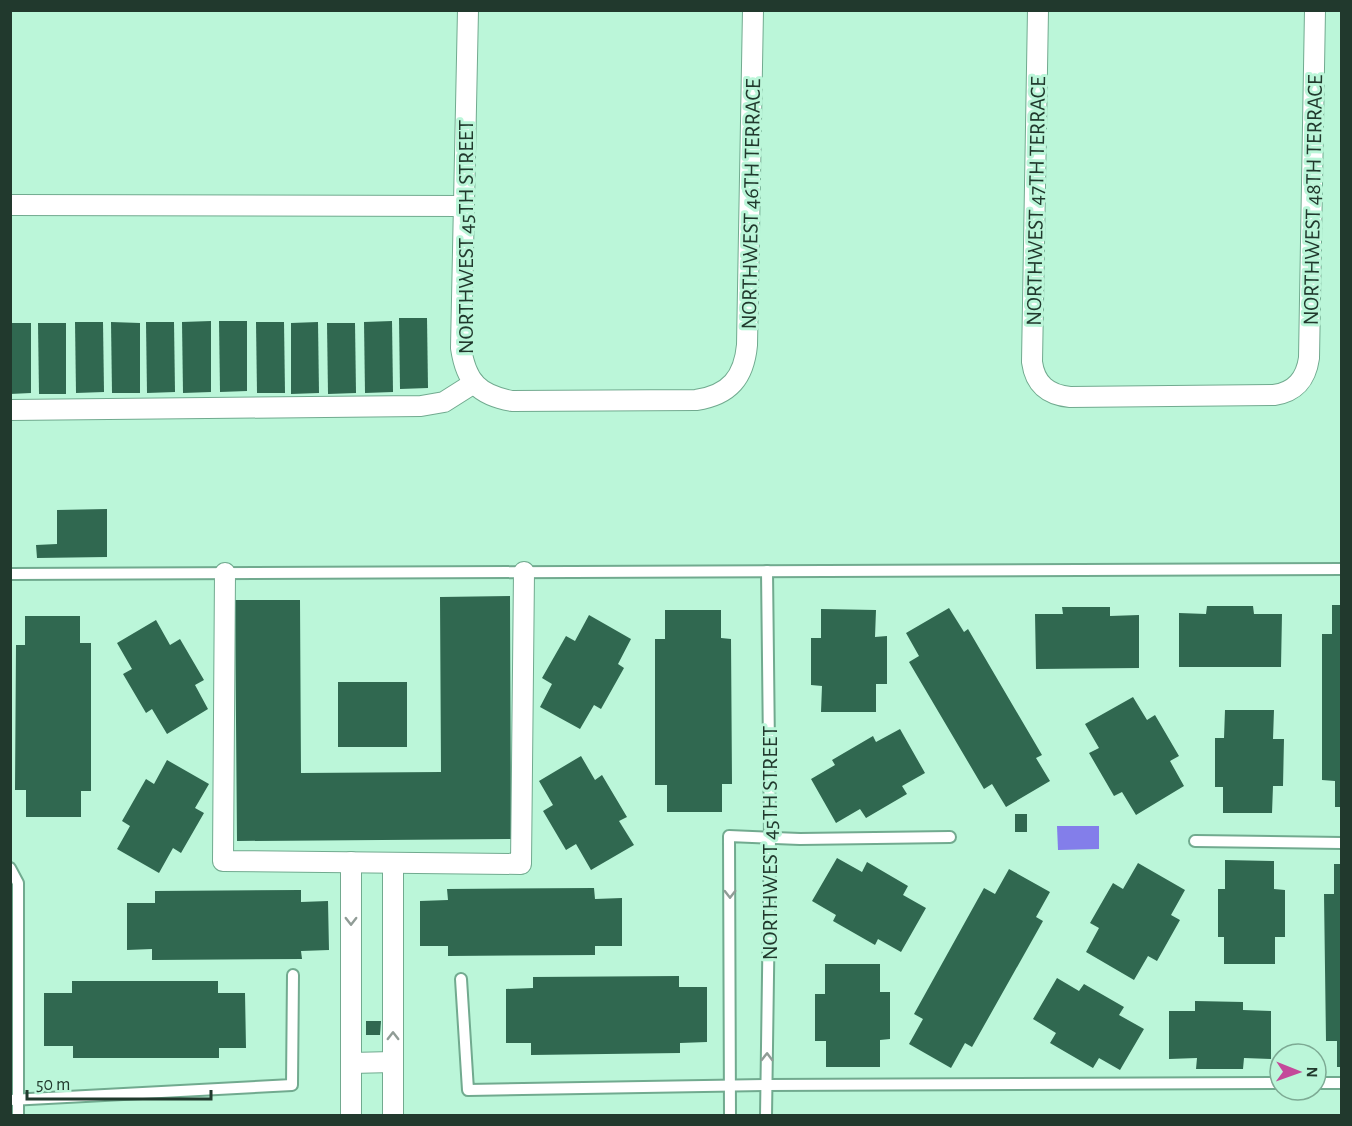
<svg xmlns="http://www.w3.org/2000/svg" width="1352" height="1126" font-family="'Alegreya Sans',sans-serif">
<rect width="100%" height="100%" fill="#bbf6d9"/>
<path fill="#837eea" d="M1057,826H1099V849L1058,850Z"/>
<g fill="#306850">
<path d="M399,318H427L428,388L400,389Z"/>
<path d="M211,321V392L183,393L182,322Z"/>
<path d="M219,321H247V391L220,392Z"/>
<path d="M392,321L393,392L365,393L364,322Z"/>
<path d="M75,322H103L104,392L76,393Z"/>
<path d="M111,322L140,323V393H112Z"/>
<path d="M146,322H174L175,392L147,393Z"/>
<path d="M256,322H284L285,393H257Z"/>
<path d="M318,322L319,393L291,394V323Z"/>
<path d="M10,323H31V393L10,394Z"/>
<path d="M38,323H66V394H39Z"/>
<path d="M327,323H355L356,393L328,394Z"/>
<path d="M107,509V557L37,558L36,545L57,544V510Z"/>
<path d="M510,596L511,839L237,841L235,600H300L301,773L441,772L440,597Z"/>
<path d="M1332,605H1342V807H1335V781L1322,780V634H1332Z"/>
<path d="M1207,606H1253L1254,614H1282L1281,667H1179V613L1206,614Z"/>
<path d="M1062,607H1110V616L1139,615V668L1036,669L1035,614H1063Z"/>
<path d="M949,608L964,632L968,629L1042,755L1036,758L1050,781L1006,807L992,784L984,789L909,662L919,656L906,633Z"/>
<path d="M821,609L876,610L875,637L887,636V684H876V712H821L822,686L811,685V638H821Z"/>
<path d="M665,610H721V638L731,639L732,784H722V812H667V785H655V639H665Z"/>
<path d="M589,615L631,639L618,664L624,668L601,709L594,705L580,729L540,707L552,684L542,678L566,636L575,641Z"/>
<path d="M25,616H80V643H91V791H81V817H26V790H15L16,645H25Z"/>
<path d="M156,620L170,645L180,639L204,680L195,685L208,709L167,734L152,709L146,713L123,674L132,669L117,643Z"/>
<rect x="338" y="682" width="69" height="65"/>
<path d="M1133,697L1147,720L1155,715L1179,756L1170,761L1184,786L1136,815L1122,792L1114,796L1089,753L1099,748L1085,724Z"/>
<path d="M1225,710H1274L1273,739H1284L1283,786H1273L1272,813H1223V787H1215V738H1224Z"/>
<path d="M900,729L925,773L902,786L907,794L866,818L860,809L836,823L811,779L835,765L832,760L873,736L876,742Z"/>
<path d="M581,756L595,780L602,775L627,817L619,821L634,845L591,870L576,844L566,850L543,811L553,805L539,781Z"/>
<path d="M167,760L209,784L195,808L204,813L181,853L173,848L159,873L117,849L130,826L122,821L146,779L154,784Z"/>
<rect x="1015" y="814" width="12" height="18"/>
<path d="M837,858L862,872L867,862L908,886L903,895L926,908L901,952L878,939L875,945L833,921L836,915L812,901Z"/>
<path d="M1225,860L1274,861V889L1285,890V937H1275V964H1224V937H1218V889H1225Z"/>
<path d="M1138,863L1185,890L1171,915L1180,920L1157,961L1148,956L1134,980L1086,952L1099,928L1090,923L1113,883L1123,889Z"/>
<path d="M1334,864H1342V1067H1337V1041H1326L1324,894H1334Z"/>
<path d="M1009,869L1050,892L1036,917L1043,921L972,1047L965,1043L951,1068L909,1044L923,1019L914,1014L984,888L995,894Z"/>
<path d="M594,888L595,899L622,898V946H595V955L448,956V946H420V901L448,900L447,889Z"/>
<path d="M301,890V902L328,901L329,950L301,951L302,959L152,960V949L127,950V903H155V891Z"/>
<path d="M825,964H880V992H890V1039L880,1040V1067H826V1041H815V994H825Z"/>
<path d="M679,976V987H707V1042L680,1043V1053L531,1055V1043H506V989L533,988V977Z"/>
<path d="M1057,978L1079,991L1084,984L1124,1007L1119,1015L1144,1029L1120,1070L1099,1058L1093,1068L1050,1043L1056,1033L1033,1019Z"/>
<path d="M72,981H218V993H245L246,1048H219V1058H73V1046H44V993H72Z"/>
<path d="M1195,1001L1243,1002V1010L1271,1011V1059L1244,1058L1243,1069H1196L1197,1058L1169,1059V1011H1195Z"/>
<path d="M366,1021H381L380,1035H366Z"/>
</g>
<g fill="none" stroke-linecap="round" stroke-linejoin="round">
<g stroke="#71aa8f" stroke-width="14">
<g id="lane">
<path d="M10,574L1342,569"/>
<path d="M1195,841L1342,843"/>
<path d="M10,868L18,883V1116"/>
<path d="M461,979L468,1090L767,1085L1280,1083"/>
<path d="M1316,1083H1342"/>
<path d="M10,1100L292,1085L293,975"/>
<path d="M730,1116L729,836L800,839L950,837"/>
<path d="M766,1116L770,837L767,571"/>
</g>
</g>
<g stroke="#71aa8f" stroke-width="22">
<g id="street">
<path d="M468,10L461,348C466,382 479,395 512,401L696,400C730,395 744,377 747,345L753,10"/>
<path d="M1038,10L1032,362C1035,384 1048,395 1070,397L1274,395C1295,392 1306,379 1309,358L1315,10"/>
<path d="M10,205L464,206"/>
<path d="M10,410L421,406L444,402L474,383"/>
<path d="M225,573L223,861L521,864L524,572"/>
<path d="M351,862V1116"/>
<path d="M351,1063L393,1062"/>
<path d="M393,1116V863"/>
</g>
</g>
<use href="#lane" stroke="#fff" stroke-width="10"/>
<use href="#street" stroke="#fff" stroke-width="20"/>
</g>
<defs><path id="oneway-chevron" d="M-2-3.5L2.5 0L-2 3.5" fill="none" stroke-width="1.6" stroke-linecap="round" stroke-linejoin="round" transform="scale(1.5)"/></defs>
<g stroke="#909c96">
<use href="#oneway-chevron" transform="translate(730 894) rotate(90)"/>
<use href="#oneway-chevron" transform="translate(351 921) rotate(90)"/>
<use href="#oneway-chevron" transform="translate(393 1036) rotate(-90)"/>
<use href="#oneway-chevron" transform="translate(767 1057) rotate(-89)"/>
</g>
<g text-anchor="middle" stroke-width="6" stroke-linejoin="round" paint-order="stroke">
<g font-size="22" fill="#21392d" stroke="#bbf6d9">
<text transform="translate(1312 200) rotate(-89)" y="8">NORTHWEST 48TH TERRACE</text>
<text transform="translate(1035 201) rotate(-89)" y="8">NORTHWEST 47TH TERRACE</text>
<text transform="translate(750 204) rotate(-89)" y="8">NORTHWEST 46TH TERRACE</text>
<text transform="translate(465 237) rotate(-90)" y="8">NORTHWEST 45TH STREET</text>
<text transform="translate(769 843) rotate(-90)" y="8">NORTHWEST 45TH STREET</text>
</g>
</g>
<rect width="1352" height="1126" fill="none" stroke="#21392d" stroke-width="24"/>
<g transform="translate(1298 1072) rotate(91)"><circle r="28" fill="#bbf6d9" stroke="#7daa94" stroke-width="1.5"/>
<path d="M0-4.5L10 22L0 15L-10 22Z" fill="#c4499a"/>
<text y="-9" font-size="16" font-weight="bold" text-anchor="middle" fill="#21392d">N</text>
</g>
<path d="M27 1090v9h184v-9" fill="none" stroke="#21392d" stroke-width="3"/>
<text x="36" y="1090" font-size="18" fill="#21392d" stroke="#bbf6d9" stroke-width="4.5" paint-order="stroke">50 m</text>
</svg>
